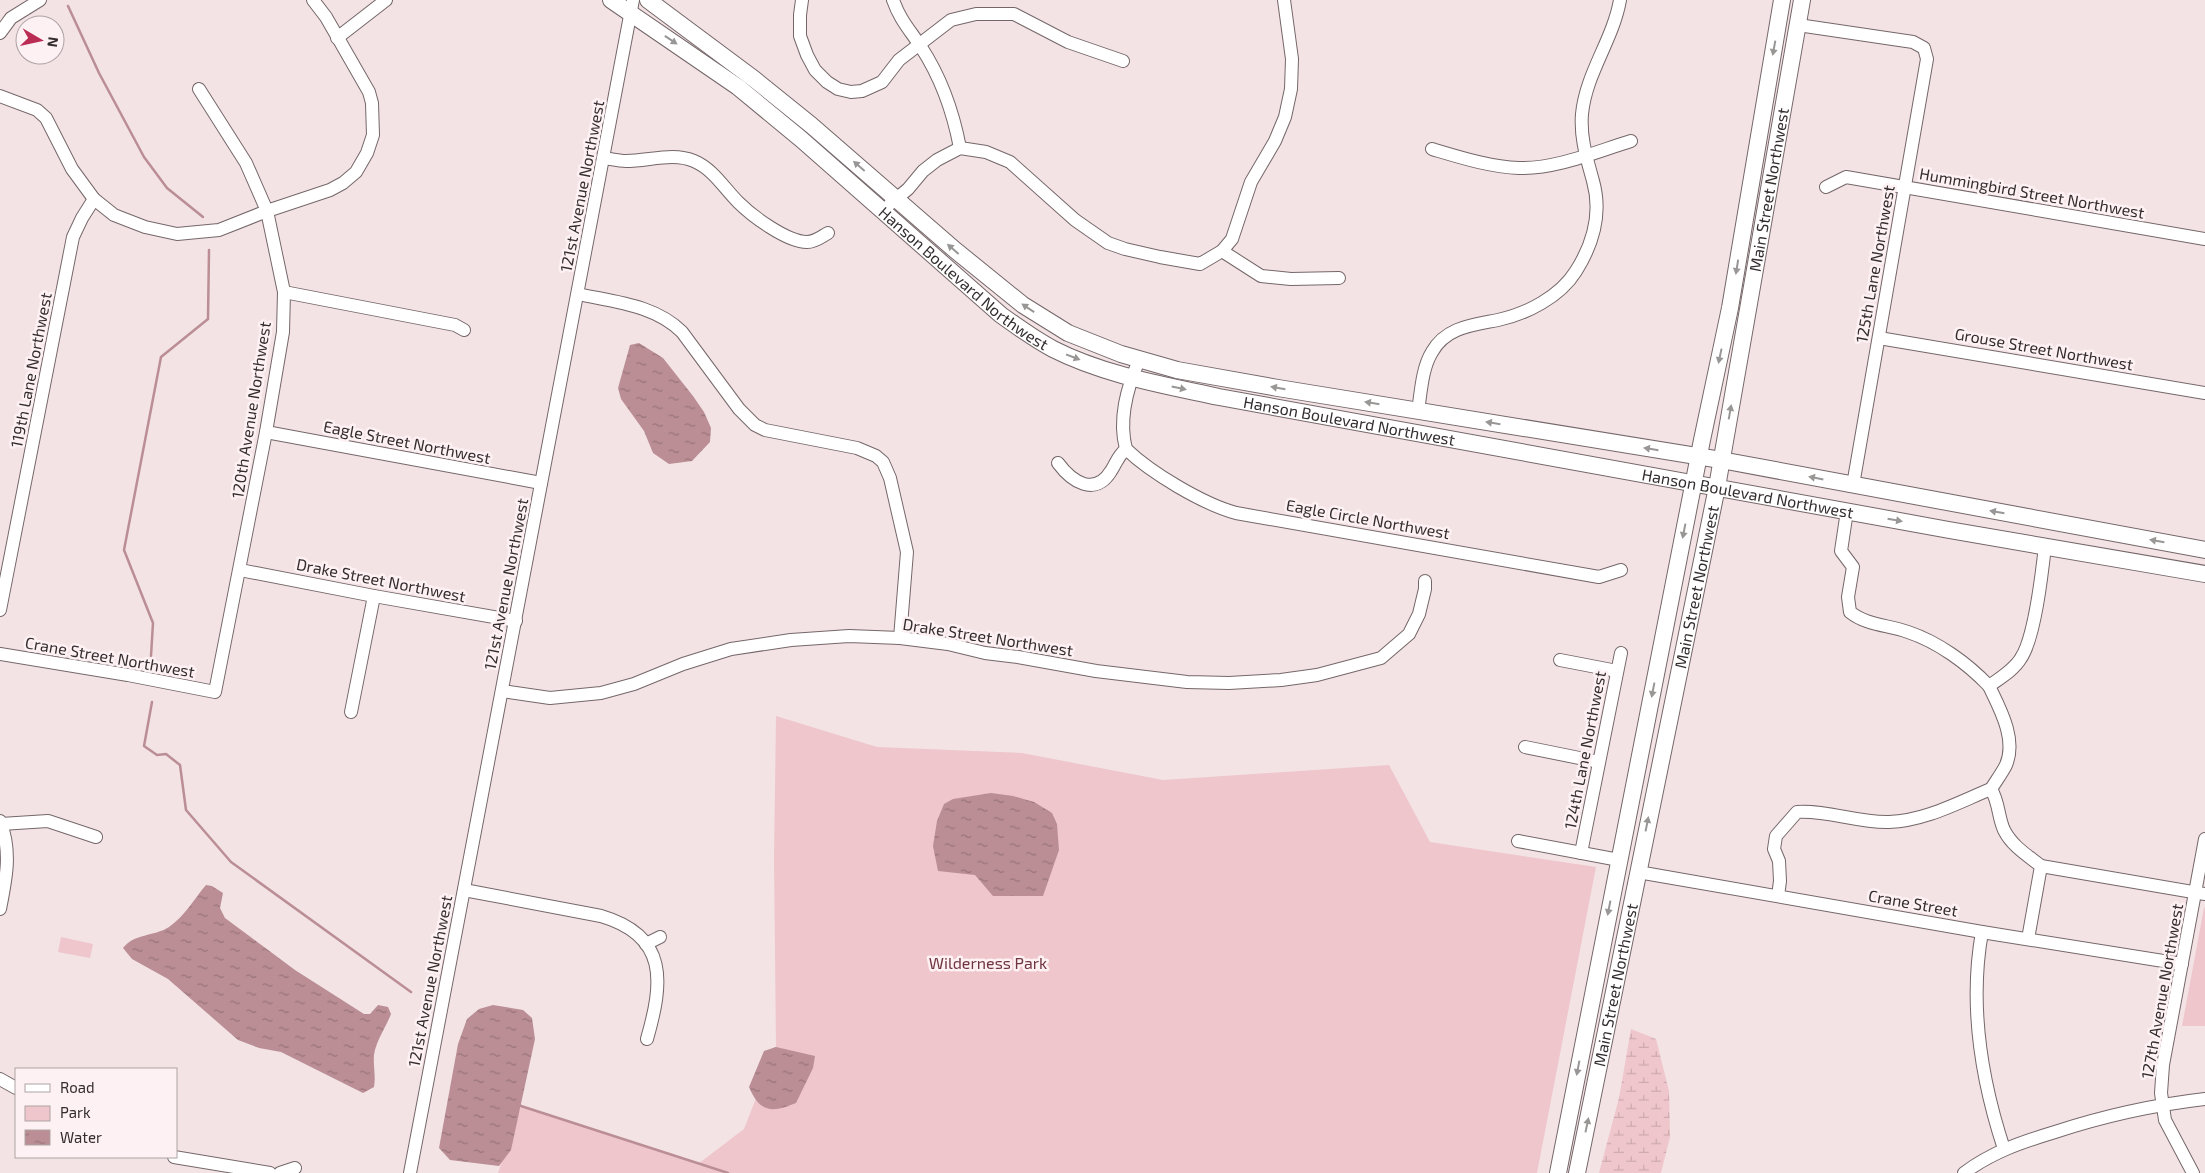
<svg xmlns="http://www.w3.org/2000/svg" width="2205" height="1173" font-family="'Exo 2',sans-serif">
<defs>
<pattern id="wetland-marsh" width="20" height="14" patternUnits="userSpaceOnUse" patternTransform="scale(1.25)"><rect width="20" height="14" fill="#eec6cb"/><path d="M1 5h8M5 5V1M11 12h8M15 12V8" fill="none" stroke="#cdaaaf"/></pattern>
<pattern id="water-ripples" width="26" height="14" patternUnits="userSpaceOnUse" patternTransform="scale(1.25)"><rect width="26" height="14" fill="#ba8e94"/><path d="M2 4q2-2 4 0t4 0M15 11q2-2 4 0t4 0" fill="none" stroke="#987479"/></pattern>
</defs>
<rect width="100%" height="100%" fill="#f3e3e5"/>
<g fill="#eec6cb">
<path d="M776,716L877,747L1022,753L1163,780L1389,765L1430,842L1596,867L1537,1173H498L521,1106L698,1164L744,1129L776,1047L774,859Z"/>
<path d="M2205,907V1026H2182L2204,908Z"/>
<path d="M61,937L93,944L90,958L58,952Z"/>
</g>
<path fill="url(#wetland-marsh)" d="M1631,1029L1656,1039L1669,1091L1670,1137L1661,1173H1599L1619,1098Z"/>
<g fill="url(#water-ripples)">
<path d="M639,343L663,358L693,396L704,412L711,428L710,442L692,461L669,464L653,453L644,431L621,399L618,388L630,345Z"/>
<path d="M991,793L1013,796L1034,802L1052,813L1057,824L1059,850L1043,896H993L975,875L938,871L933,846L937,821L944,804L953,799Z"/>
<path d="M206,885L212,886L223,893L220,908L225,918L295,970L364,1014H370L378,1005L388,1007L391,1014C386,1027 376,1041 374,1055C373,1066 376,1076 374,1087L363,1093L281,1052L259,1048L238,1040L168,979L132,959L123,948C135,933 153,937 169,927C185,916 194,899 206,885Z"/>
<path d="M493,1005L523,1010L532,1018L535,1039L511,1150L499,1166L450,1160L439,1148L458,1044L467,1019L479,1009Z"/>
<path d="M776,1047L815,1056L813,1068L796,1103C772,1113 760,1113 749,1087L764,1051Z"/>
</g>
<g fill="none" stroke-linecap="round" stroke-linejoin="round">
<g stroke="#ba8e94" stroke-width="2.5">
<path d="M68,6L99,73L144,157L167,188L203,217"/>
<path d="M151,656L153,623L124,550L161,357L208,319L209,250"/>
<path d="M152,702L144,746L157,755L166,754L180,765L186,810L231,862L411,992"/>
<path d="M518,1104L521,1106L728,1173"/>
</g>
<g stroke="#756769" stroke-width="14">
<g id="minor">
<path d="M802,0L800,15V36L807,55L815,70L827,82L838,89L851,92L862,91L882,82L899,60L951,20L976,14H1014L1068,42L1123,61"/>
<path d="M893,0C900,20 910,30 921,47C942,79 953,111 960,148"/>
<path d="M1798,25L1913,42L1924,48L1927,59L1853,485"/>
<path d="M0,33L11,18L40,0"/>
<path d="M337,38L386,0"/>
<path d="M0,96L37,110L46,118L72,169L94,199L114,215L145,227L177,234L219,230L267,211L330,190L343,183L356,172L367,153L373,135L372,103L369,92L326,17L313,0"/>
<path d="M1432,149C1459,157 1490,167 1519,168C1556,169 1595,152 1631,141"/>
<path d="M604,158C611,159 619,161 626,161C649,161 673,152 694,161C713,169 724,188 738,202C752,216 787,242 807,242C815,242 821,237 828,233"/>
<path d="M1826,187L1846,177L2205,239"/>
<path d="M890,204L908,189L923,171L937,160L960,148L986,152L1010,162L1075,220L1108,243L1125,249L1160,257L1200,264L1222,251L1232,239L1251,182L1275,141L1285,117L1291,89L1292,59L1284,0"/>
<path d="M1222,251L1261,276L1291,279L1339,278"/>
<path d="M284,292L455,325L464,330"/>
<path d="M578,294C615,302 655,305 682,332L739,409L755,425L765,430L857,448L876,456L883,462L890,478L907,552L900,638"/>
<path d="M1879,338L2205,393"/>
<path d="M1418,411C1421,392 1422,368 1432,352C1446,327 1473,325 1498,320C1526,314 1560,297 1576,271C1593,244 1602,213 1593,181C1587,159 1580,138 1582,114C1586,73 1613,40 1620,0"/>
<path d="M266,432L541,483"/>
<path d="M1126,449C1151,473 1203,504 1236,513L1599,577L1621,570"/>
<path d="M1058,463C1072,482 1095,497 1111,471C1117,462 1117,457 1126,449C1118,419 1127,388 1139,360"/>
<path d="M1847,511L1841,551L1853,567L1848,597L1850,612C1866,625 1888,625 1908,632C1938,642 1967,663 1989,686"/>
<path d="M240,570L374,596L516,621"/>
<path d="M0,610L73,237L82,218L94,199"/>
<path d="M0,654L128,675L215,692L266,432L283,332L284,292L267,211L246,163L199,89"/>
<path d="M1560,660L1617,671"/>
<path d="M502,691L550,698L601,693L634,684L683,664L731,649L791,640L849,636L900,638L948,644L985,653L1018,657L1096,671L1187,682L1229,683L1281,680L1317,675L1381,658L1409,634L1419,614L1425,589V581"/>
<path d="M351,712L374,596"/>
<path d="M1525,747L1599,762"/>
<path d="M0,821C12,851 6,879 0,909"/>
<path d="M1,824L48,821L96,837"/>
<path d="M1518,841L1619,860"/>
<path d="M1581,853L1621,653"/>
<path d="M2041,866L2205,894"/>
<path d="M1638,872L1982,932L2182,964"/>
<path d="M464,890L601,916C669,936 663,983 647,1039"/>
<path d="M1778,896L1780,881L1779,861L1774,849L1776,836L1797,812C1828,810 1858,823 1889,822C1925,821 1959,802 1991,789"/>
<path d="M1982,932C1969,1004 1981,1079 2004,1149"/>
<path d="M2028,939L2041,866C2027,855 2012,846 2004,830C1998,817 1999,802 1991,789C1996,781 2002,773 2006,765C2017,739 2000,709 1989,686C2000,678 2014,670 2021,658C2035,637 2042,573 2045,546"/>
<path d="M646,944L660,937"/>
<path d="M0,1079L16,1088"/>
<path d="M174,1157L270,1173"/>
<path d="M280,1173L295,1168"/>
<path d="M410,1173L633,0"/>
<path d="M1964,1173C1992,1152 2022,1142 2055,1132C2104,1116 2153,1105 2205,1099"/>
<path d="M2193,1173L2165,1120L2161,1093L2163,1065L2205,839"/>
</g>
</g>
<g stroke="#756769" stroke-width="18">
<g id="major">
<path id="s1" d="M611,0L738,87L801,139L1001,315C1018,327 1034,339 1053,349C1104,375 1164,385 1219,397L1949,530L2205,574"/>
<path d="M648,0L754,79L811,125L955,250L1023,305L1068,333L1121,354L1177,370L1278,388L1721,460L2205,550"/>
<path d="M1558,1173L1702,440L1730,308L1782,0"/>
<path id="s2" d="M1577,1173L1717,487L1802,0"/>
</g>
</g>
<use href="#minor" stroke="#fff" stroke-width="12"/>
<use href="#major" stroke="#fff" stroke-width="16"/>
</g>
<defs><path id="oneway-solid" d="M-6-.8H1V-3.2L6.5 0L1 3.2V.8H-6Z" transform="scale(1.25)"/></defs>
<g fill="#999696">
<use href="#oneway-solid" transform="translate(671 40) rotate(34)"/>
<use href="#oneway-solid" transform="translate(1774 48) rotate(100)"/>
<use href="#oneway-solid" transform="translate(859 166) rotate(-139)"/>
<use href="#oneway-solid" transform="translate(953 249) rotate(-139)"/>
<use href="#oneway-solid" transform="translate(1737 267) rotate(99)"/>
<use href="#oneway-solid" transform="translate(1028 308) rotate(-146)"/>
<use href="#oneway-solid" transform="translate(1720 356) rotate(102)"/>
<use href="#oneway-solid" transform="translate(1073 357) rotate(21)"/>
<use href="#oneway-solid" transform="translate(1179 388) rotate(12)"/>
<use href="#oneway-solid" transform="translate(1278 388) rotate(-170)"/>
<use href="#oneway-solid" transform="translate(1372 403) rotate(-171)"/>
<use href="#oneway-solid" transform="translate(1730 412) rotate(-80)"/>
<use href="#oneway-solid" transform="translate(1493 423) rotate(-171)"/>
<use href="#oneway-solid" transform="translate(1651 449) rotate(-171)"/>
<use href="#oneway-solid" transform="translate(1816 478) rotate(-169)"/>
<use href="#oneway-solid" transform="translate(1997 512) rotate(-170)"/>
<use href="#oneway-solid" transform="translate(1895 520) rotate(10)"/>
<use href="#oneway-solid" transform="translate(1684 531) rotate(101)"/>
<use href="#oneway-solid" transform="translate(2157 541) rotate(-170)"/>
<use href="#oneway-solid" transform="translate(1653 690) rotate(101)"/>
<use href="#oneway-solid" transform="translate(1647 824) rotate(-79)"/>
<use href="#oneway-solid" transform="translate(1609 908) rotate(101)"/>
<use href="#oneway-solid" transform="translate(1578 1068) rotate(101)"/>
<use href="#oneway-solid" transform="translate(1587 1125) rotate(-78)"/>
</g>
<g text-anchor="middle" stroke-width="5" stroke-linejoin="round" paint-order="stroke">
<g font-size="16" fill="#332d2e" stroke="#fef1f3">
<text transform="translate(582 186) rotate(-79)" y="6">121st Avenue Northwest</text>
<text dy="6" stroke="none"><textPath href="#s2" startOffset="1002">Main Street Northwest</textPath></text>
<text transform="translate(2032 193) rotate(10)" y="6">Hummingbird Street Northwest</text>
<text transform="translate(1875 264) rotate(-80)" y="6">125th Lane Northwest</text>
<text dy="6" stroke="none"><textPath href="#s1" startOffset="450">Hanson Boulevard Northwest</textPath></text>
<text transform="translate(2044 349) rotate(10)" y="6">Grouse Street Northwest</text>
<text transform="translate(31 370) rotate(-79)" y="6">119th Lane Northwest</text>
<text transform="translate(251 410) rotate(-81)" y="6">120th Avenue Northwest</text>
<text dy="6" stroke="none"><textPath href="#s1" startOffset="870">Hanson Boulevard Northwest</textPath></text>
<text transform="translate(407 442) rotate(11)" y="6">Eagle Street Northwest</text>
<text dy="6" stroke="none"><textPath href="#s1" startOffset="1275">Hanson Boulevard Northwest</textPath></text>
<text transform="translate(1368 519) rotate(10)" y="6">Eagle Circle Northwest</text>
<text transform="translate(381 580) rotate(11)" y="6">Drake Street Northwest</text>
<text transform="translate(506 584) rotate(-79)" y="6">121st Avenue Northwest</text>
<text dy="6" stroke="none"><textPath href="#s2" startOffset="598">Main Street Northwest</textPath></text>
<text transform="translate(988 637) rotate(9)" y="6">Drake Street Northwest</text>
<text transform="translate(110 657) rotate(10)" y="6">Crane Street Northwest</text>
<text transform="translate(1585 750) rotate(-79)" y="6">124th Lane Northwest</text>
<text transform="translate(1913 903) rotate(10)" y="6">Crane Street</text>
<text transform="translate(430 981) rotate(-79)" y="6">121st Avenue Northwest</text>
<text dy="6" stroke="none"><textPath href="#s2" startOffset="192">Main Street Northwest</textPath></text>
<text transform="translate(2162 991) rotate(-80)" y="6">127th Avenue Northwest</text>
</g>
<g font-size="16" fill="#6f343f" stroke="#fef1f3">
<text x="988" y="969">Wilderness Park</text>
</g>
</g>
<rect x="15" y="1068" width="162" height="90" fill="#fef1f3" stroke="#ada3a4"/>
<rect x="25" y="1084" width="25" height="8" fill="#ffffff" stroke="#ada3a4"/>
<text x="60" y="1093" font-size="15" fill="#332d2e">Road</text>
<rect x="25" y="1106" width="25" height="15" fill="#eec6cb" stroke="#ada3a4"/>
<text x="60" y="1118" font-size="15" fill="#332d2e">Park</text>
<rect x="25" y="1130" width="25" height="15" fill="url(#water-ripples)" stroke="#ada3a4"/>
<text x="60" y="1143" font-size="15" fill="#332d2e">Water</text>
<g transform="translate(40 40) rotate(99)"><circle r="24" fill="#fef1f3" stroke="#ada3a4"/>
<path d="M0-4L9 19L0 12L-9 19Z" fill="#bb2c54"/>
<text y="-8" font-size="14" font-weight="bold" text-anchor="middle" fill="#332d2e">N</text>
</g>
</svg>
